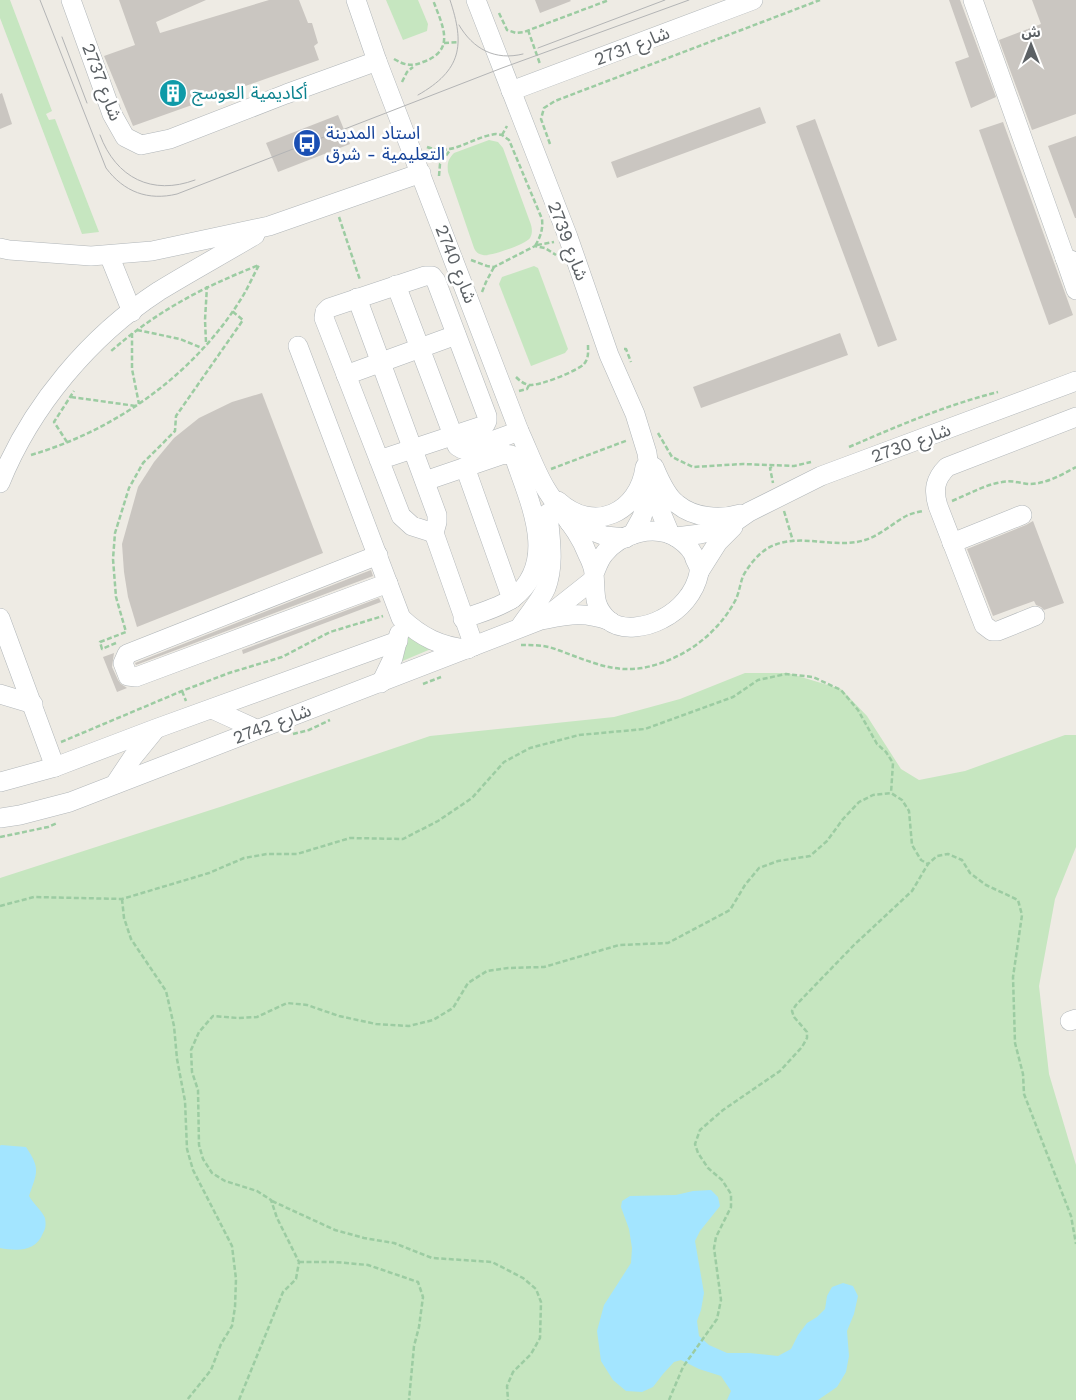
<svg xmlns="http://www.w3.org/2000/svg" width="1076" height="1400" font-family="'Work Sans','Noto Sans Arabic',sans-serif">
<rect width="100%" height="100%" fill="#eeebe4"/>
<g fill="#c6e6c0">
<path d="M0,0H10L52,111L46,114L49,120L55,119L99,232L82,234L0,18Z"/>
<path d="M386,0H418L428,24L427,31L403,40Z"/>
<path d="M489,140L498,142L503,148L530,222C532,227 533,233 530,238C526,244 490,257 483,255C478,254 476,252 474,248L448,172C447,164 448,159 454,153Z"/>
<path d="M534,266L538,268L568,349L565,353L531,366L499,284L502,277Z"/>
<path d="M403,624L438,646L393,665Z"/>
<path d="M745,673H788L841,689L867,716L901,769L919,780L965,771L1065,735H1076V847L1055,899L1039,986L1049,1074L1076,1165V1400H0V878L223,806L430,736L614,717L680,699Z"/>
</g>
<g fill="#a3e5ff">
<path d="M1,1145L26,1147C41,1169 37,1173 29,1196C33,1203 42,1211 45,1218C46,1224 46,1228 43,1233C36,1252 17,1251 0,1248V1146Z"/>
<path d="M711,1190L718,1197L720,1206L700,1231L695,1241L704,1293L701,1310L697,1321L699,1336L709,1345L727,1353H749L778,1356L791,1349L798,1335L807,1323L817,1317L825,1309L827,1296L832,1287L843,1283L853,1286L858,1296L854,1314L847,1331L849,1356L846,1372L837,1387L818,1400H727L731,1391L721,1376L699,1369L681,1360L674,1362L663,1374L653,1387L642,1392L626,1391L613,1380L601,1361L597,1331L604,1305L631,1263L632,1248L629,1229L621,1207L622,1201L630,1196L676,1195L693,1191Z"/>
</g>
<g fill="#cac6c1">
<path d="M119,0H206L156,22L160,33L269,0H299L308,23H312L318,43L314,46L319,60L133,126L104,56L135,45Z"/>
<path d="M535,0H570L571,1L540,13Z"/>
<path d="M949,0H960L996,97L971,108L955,62L969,57Z"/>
<path d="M1032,0H1076V114L1032,130L999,40L1041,24Z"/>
<path d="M2,93L12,124L0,129V94Z"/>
<path d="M760,107L766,123L617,178L611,162Z"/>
<path d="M338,115L350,144L278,172L266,143Z"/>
<path d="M815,119L897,340L878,347L796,126Z"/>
<path d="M1003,122L1073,315L1049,325L979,130Z"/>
<path d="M1076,136V218H1075L1048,146Z"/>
<path d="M840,333L848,355L701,408L693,387Z"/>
<path d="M262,393L323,553L137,627L128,597L124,572L122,544L138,487L154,462L174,438L199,418L232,402Z"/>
<path d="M1033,521L1064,603L1044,610L1041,607L1036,605L1034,601L993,616L967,549L1026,525Z"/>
<path d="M371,570L373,576L136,665L135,663Z"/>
<path d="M379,598L381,602L243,654L242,650Z"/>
<path d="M114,653L112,667L118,680L121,684L127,688L117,692L103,657Z"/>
</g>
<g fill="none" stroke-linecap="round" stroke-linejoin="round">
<g stroke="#b1b6b9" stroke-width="20">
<g id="minor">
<path d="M71,0L112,114L125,137L141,145L170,139L286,94L377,61"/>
<path d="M356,0L377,61L519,431C528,450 535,471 546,489C559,511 578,529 587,553C590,559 594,568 594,574C596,593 592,605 608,620C622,632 647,627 662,619C680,610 695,593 699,573C700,569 697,563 695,559C693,550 686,544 679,539C656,523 620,533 604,554C599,560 597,567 594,574"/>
<path d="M476,0L568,237L609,355L635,414L647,453L652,491L670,534"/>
<path d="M973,0L1065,258L1076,262"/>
<path d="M511,91L753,0"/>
<path d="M0,248L9,250L91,256L152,251L269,226L421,173"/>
<path d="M109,255L132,312"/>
<path d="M1065,258L1076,290"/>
<path d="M396,285L457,446L462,449H470L519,431"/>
<path d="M357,298L437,515V522L434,533L474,646"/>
<path d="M298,346L401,618C421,637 441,647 468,649"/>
<path d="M346,375L456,335"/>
<path d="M379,460L485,425L487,421V416L436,281L432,276H425L329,308L325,312L324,318L401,516L412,526L434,533"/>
<path d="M465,467L512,599"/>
<path d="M654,467C659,479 666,496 677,504C694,518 720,520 740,514"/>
<path d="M425,481L504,454L511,455L515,459C530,503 559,563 513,598C499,608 479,613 463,619"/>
<path d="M0,483C31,406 90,336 159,291C190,272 223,254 255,235"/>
<path d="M558,501C594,534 639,513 645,467"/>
<path d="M569,522L605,536L626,538"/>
<path d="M632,535L642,517L651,485"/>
<path d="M676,537L700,534L726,528L749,512L821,476L1076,381"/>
<path d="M952,543L1022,515"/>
<path d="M378,555L127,654L123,663L128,676L136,677L388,583"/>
<path d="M699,572L718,542L733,527"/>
<path d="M1035,616L998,631H992L984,625L938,506C933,490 935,479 947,467L1076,417"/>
<path d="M546,617L594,579"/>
<path d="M0,618L55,767"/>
<path d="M520,627C527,616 541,600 546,588C555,564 550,538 548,513"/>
<path d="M381,683L393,658L399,634"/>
<path d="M0,694L33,704"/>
<path d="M212,709L256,729"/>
<path d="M0,782L55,767L155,729L398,641"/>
<path d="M115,784L133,757L155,730"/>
<path d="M0,818L20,815L70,802L541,620C568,615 584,611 610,621"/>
<path d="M1070,1021L1076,1019"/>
</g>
</g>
<g stroke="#9ccca2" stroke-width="2.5" stroke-dasharray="5 2.5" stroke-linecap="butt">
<path d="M499,13L507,30L516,33L524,32L609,0"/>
<path d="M528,30L540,64"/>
<path d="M444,43L459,42"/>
<path d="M394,59C404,65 412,67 423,62C457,50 442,25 433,0"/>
<path d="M402,82L407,72L413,67"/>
<path d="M502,135L507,126"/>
<path d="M550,144L541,119L544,108L555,101L820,0"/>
<path d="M427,147C453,157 471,137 496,134L502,135L509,140L542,219C543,229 541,236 535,246"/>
<path d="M439,176L440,164L450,150"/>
<path d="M339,217L360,280"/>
<path d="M537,245L554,242"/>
<path d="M471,260L487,266L494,267L535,246L545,248L556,255"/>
<path d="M482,292L486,282L494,267"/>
<path d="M137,330L180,339L202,348"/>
<path d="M132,333V369L139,404"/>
<path d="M206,342L205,320L207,286"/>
<path d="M624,349H626L631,362"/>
<path d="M516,377C520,381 524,384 529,385C540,386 577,371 584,364C589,358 588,352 588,345"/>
<path d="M519,391L527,389L529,385"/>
<path d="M71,397L136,406"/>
<path d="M658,433L672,457L693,467L743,464L794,466L811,462"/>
<path d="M67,442L54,422L74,391"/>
<path d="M849,447C898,426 946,405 998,392"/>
<path d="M31,455C116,430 194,374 241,299C248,288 253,276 259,265C201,288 157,311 110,352"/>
<path d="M772,467L770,468L773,483"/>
<path d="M551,469L628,440"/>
<path d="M952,501C969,494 984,485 1002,482C1011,480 1020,483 1029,484C1046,484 1061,475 1076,467"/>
<path d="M784,511L793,541"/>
<path d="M116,643L102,649L100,642L126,632L116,597L113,559L115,533L129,488L143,463L175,431L176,416L243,320L232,311"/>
<path d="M521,645C533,645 546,645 558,650C586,660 612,673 642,668C681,661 716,636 735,601C739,594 740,584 743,576C749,565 758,554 768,548C799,531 833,550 865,540C881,535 894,522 908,515C913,513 918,512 923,511"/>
<path d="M423,684L441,677"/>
<path d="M182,691L186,701"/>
<path d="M293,734L309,730L330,720"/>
<path d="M61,742L182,691L229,673L282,657L330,632L383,616"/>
<path d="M0,837L48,827L57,823"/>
<path d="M122,899L124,918L131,939L166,991L174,1026L177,1059L185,1101L187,1149L193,1170L232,1246L236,1279L235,1307L232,1326L221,1344L211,1370L187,1400"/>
<path d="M0,906L34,897L122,899L209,873L244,858L267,854H297L350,838L403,839L438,821L472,798L504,762L530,748L579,735L645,729L733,697L758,680L786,674L813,677L841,690L858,710L877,744L886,752L893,763L891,793"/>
<path d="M272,1201L335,1230L364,1238L394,1243L432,1258L492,1262L523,1278L536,1289L541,1302L540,1338L531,1354L513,1372L507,1386L508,1400"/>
<path d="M299,1262H335L368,1265L418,1282L423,1297L419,1327L414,1346L409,1400"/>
<path d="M239,1400L283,1292L296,1279L299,1262L277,1218L271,1200L257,1191L225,1181L212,1173L203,1159L199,1145L198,1090L192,1072L191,1050L199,1032L213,1016L238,1018L257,1017L287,1003L307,1005L339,1016L376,1024L409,1026L433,1020L453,1008L468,983L487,971L508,968L544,967L619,945L668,943L730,910L745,885L759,868L778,861L810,856L827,841L843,819L859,802L873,795L891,793L902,800L909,811L912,845L921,860L928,864"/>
<path d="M669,1400L683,1367L717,1319L721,1300L714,1248L716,1237L731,1207V1194L722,1180L708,1168L698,1153L695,1144L700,1130L723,1110L780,1071L802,1047L807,1038V1032L794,1017L792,1011L796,1005L854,945L912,891L928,864L937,856L948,854L962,860L970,873L986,885L1018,900L1022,915L1013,977L1015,1043L1023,1074L1024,1094L1071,1216L1076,1244"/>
</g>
<use href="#minor" stroke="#fff" stroke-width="19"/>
<g stroke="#b3b4b5" stroke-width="1">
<path d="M40,0L106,168C124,192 148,201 177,194L502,68L689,0"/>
<path d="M459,25C473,49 495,61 523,54"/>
<path d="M62,37L87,103"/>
<path d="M538,48L665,0"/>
<path d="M418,95C462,70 465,45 450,0"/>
<path d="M100,135C116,178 152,196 195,180"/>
</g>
</g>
<defs>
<g id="building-disc" transform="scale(1.4375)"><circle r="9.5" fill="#0f9aa8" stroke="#fff"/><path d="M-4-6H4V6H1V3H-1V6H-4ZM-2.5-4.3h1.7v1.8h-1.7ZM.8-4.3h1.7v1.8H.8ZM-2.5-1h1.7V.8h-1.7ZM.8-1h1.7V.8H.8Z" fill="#fff"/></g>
<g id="bus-disc" transform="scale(1.4375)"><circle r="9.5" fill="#1a4fb4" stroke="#fff"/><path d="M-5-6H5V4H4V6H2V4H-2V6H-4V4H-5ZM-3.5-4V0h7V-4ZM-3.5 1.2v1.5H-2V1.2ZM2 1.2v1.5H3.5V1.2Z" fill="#fff"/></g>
</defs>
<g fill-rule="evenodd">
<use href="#building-disc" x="173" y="93"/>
<use href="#bus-disc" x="307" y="143"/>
</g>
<g text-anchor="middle" stroke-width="5" stroke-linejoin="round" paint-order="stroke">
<g font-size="18" fill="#5c6165" stroke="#fff">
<text transform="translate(632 46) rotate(-21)" y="6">شارع 2731</text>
<text transform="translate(102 82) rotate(69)" y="6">شارع 2737</text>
<text transform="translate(568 241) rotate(69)" y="6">شارع 2739</text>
<text transform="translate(456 264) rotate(68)" y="6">شارع 2740</text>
<text transform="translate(911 443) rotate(-20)" y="6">شارع 2730</text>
<text transform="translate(272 724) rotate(-21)" y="6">شارع 2742</text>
</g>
<g font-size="18" fill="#0d838f" stroke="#fff" text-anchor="start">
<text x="192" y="99">أكاديمية العوسج</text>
</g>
<g font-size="18" fill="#164399" stroke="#fff" text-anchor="start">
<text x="326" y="139">استاد المدينة<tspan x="326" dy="21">التعليمية - شرق</tspan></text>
</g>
</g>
<g transform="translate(1031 45)" stroke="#ffffff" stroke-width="4" paint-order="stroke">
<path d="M0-4L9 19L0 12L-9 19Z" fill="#5c6165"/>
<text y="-8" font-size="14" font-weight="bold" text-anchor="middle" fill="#5c6165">ش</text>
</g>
</svg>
